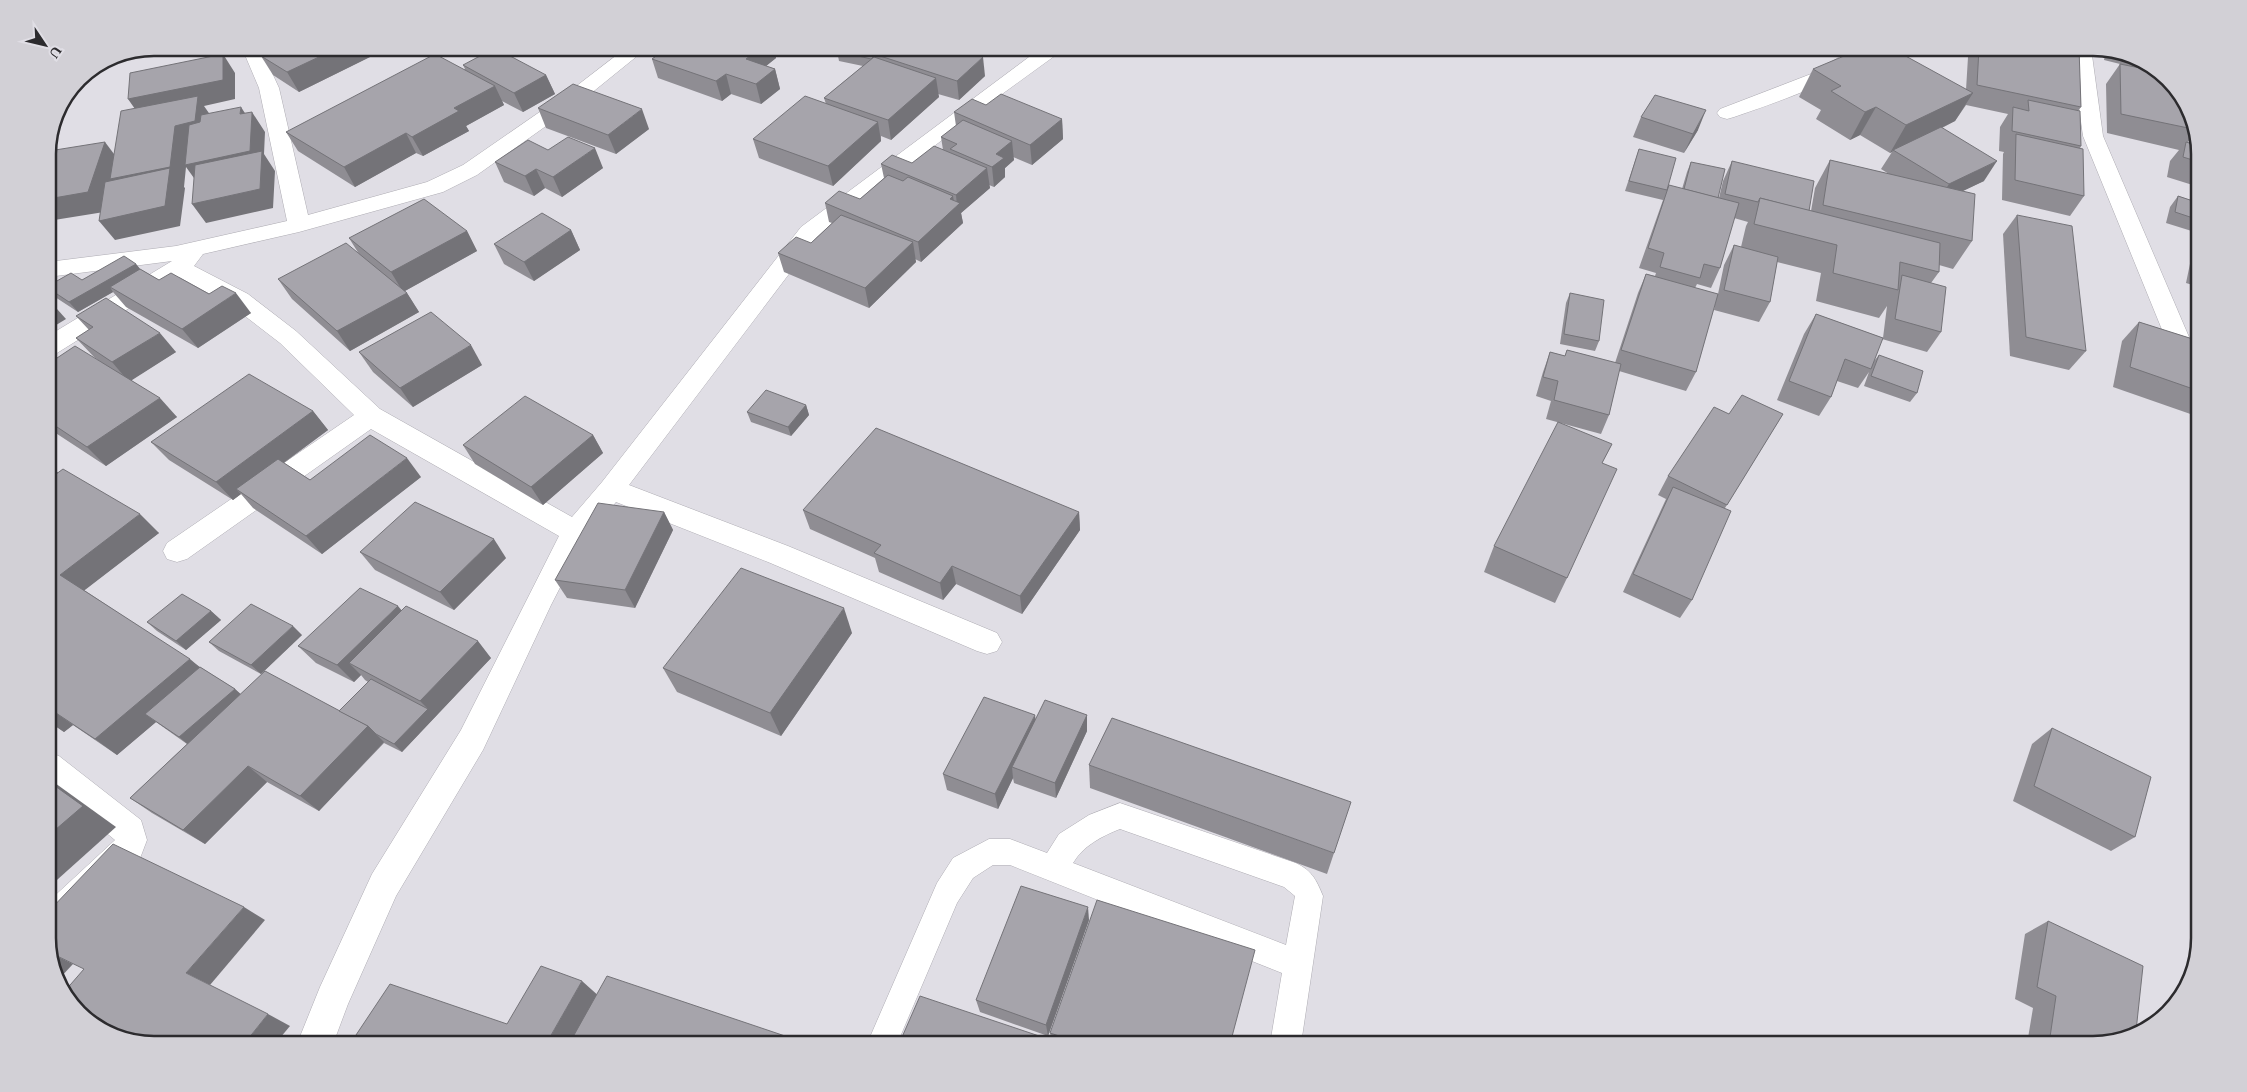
<svg xmlns="http://www.w3.org/2000/svg" width="2247" height="1092" font-family="Spectral,serif">
<rect width="100%" height="100%" fill="#e0dee5"/>
<g fill="none" stroke-linecap="round" stroke-linejoin="round">
<g stroke="#aeacb3" stroke-width="1">
<path id="lane" d="M1120,803L1293,862C1311,869 1316,879 1323,896L1301,1044H1270L1282,973L1010,865H993L973,878L957,903L897,1044H867L937,883L953,858L989,839H1010L1047,853L1059,834L1089,815ZM1120,829L1284,887L1295,896L1286,945L1073,863C1083,846 1102,836 1120,829Z"/>
</g>
<g stroke="#aeacb3" stroke-width="1">
<g id="street">
<path d="M626,48H647L584,99L477,175L443,192L299,232L203,254L194,266L248,294L296,331L380,409L572,517L602,482L801,227L1041,48H1062L1060,52L991,102L817,237L629,485L788,546L997,633L1002,642L997,651L987,654L977,651L768,562L616,502L585,539L551,605L483,750L396,896L348,1004L333,1044H297L320,987L372,874L461,730L559,536L371,429L187,559L177,562L167,559L163,551L167,543L354,415L280,343L232,306L179,277L57,353L48,355V336L172,261L48,277V262L176,246L287,221L259,88L245,55L248,51L255,49L262,51L279,88L308,215L427,182L463,165L570,91Z"/>
<path d="M1855,48H1877C1857,76 1768,105 1734,117L1727,119L1720,117L1717,113L1720,109L1811,74Z"/>
<path d="M2071,48H2091L2103,136L2189,337L2185,343L2177,345L2169,343L2165,337L2083,136Z"/>
<path d="M48,752L59,756L141,820L147,840L139,861L60,937L48,942V902L115,840L48,785Z"/>
</g>
</g>
<use href="#lane" fill="#fff" fill-rule="evenodd"/>
<use href="#street" fill="#fff" fill-rule="evenodd"/>
</g>
<g fill="#8f8d93" fill-rule="evenodd">
<path d="M278,48H372L376,54L299,92L273,75L261,56Z"/>
<path d="M667,48H774L776,58L766,66L775,69L780,89L761,104L731,94L722,101L658,78L652,59Z"/>
<path d="M775,48H815L807,55Z"/>
<path d="M840,48L985,76L959,100L938,94L939,97L891,140L881,136V141L833,186L759,158L753,139L826,104L824,98L863,66L839,61L837,51Z"/>
<path d="M1793,48H1831L1827,55Z"/>
<path d="M1968,48H2079L2081,107L2078,111L2081,146L2080,148L2084,196L2070,216L2002,200L2003,154L2004,152L1999,151L2000,127L2008,114L1966,105L1955,121L1942,128L1984,181L1962,191L1972,241L1953,269L1939,265V272L1931,283L1941,332L1927,352L1882,339L1874,361L1879,355L1917,393L1910,402L1864,386L1869,372L1858,388L1837,381L1831,397L1819,416L1777,400L1804,334L1816,314L1883,338L1887,306L1879,318L1816,301L1821,273L1777,262L1770,302L1759,322L1714,310L1716,299L1696,372L1686,391L1619,371L1609,415L1601,434L1546,419L1551,401L1536,396L1543,372L1550,352L1565,356L1567,350L1615,363L1638,293L1646,274L1655,276L1656,273L1639,268L1663,200L1625,191L1639,149L1668,187L1682,189L1687,172L1691,162L1718,198H1719L1723,181L1732,161L1811,211L1815,188L1830,160L1889,174L1881,169L1892,152L1890,153L1860,135L1850,140L1816,119L1821,110L1799,97L1813,69L1966,90L1968,57V56L1967,55ZM1734,218L1748,222L1746,226L1741,247L1734,245L1724,265L1718,294L1695,288L1697,284L1711,288L1720,268Z"/>
<path d="M2106,50L2140,58L2182,95L2195,133L2188,142L2199,148V187L2167,177L2170,161L2179,150L2107,133L2106,84L2120,64L2104,60Z"/>
<path d="M463,65L546,75L555,94L523,112L502,101L504,105L466,126L469,131L423,156L416,153L355,187L298,151L286,132L465,69Z"/>
<path d="M986,105L1062,119L1063,139L1032,165L1013,157L1014,160L1005,168V177L994,187L989,185L990,188L961,213L963,223L921,262L915,259L916,262L869,308L784,272L778,253L811,243L832,223L829,222L825,203L860,199L884,178L881,164L912,163L943,150L941,137L956,126L954,112Z"/>
<path d="M538,108L649,129L616,154L546,128Z"/>
<path d="M1641,117L1698,130L1684,153L1633,137Z"/>
<path d="M548,150L603,168L562,197L545,188L534,196L504,182L495,162Z"/>
<path d="M2178,196L2199,203V287L2186,283L2196,235L2198,233L2166,223L2170,207Z"/>
<path d="M2017,215L2086,351L2069,370L2010,356L2003,234Z"/>
<path d="M571,230L580,250L534,281L504,264L494,244Z"/>
<path d="M467,231L477,251L405,291L407,293L419,312L350,351L292,299L278,279L359,254L349,238Z"/>
<path d="M136,264L140,269L159,280L209,294L251,313L198,348L126,307L113,292L78,312L55,297L48,289V286L82,280Z"/>
<path d="M1570,293L1599,341L1595,351L1560,344L1566,303Z"/>
<path d="M76,316L176,352L131,380L177,417L106,466L48,428V364L102,363L94,357L76,338L89,330Z"/>
<path d="M2139,322L2199,341V417L2113,387L2122,341Z"/>
<path d="M359,352L482,365L413,407L373,372Z"/>
<path d="M806,405L809,415L791,436L751,422L747,412Z"/>
<path d="M313,411L328,430L284,463L310,480L421,477L322,554L253,508L241,494L233,500L169,460L151,442Z"/>
<path d="M1729,414H1783L1725,508L1692,600L1680,618L1623,592L1666,499L1658,495L1668,476Z"/>
<path d="M593,435L603,453L543,505L475,464L463,445Z"/>
<path d="M1612,444L1602,463L1567,578L1555,603L1484,572L1494,546Z"/>
<path d="M48,465L58,473L159,533L84,590L200,667L235,689L240,694L339,711L368,682L365,680L361,675L354,682L316,663L298,646L402,611L491,658L402,752L384,743L319,811L267,782L205,844L152,813L130,798L187,744L156,722L117,755L73,725L64,732L48,721Z"/>
<path d="M803,510L1079,512L1080,530L1022,614L956,584L943,600L879,572L875,558L810,529Z"/>
<path d="M664,512L673,530L635,608L567,598L555,580Z"/>
<path d="M360,552L506,558L454,610L375,570Z"/>
<path d="M211,611L221,620L186,650L157,631L147,622Z"/>
<path d="M852,633L781,736L677,692L663,668Z"/>
<path d="M302,635L261,674L219,651L209,642Z"/>
<path d="M1087,715V731L1056,798L1014,783L1013,778L998,809L947,790L943,774L1035,720Z"/>
<path d="M2052,728L2135,837L2111,851L2013,801L2032,744Z"/>
<path d="M1089,765L1334,853L1327,874L1090,788Z"/>
<path d="M1089,920L1048,1036L980,1012L976,1000Z"/>
<path d="M2048,921L2093,1044H2027L2033,1008L2015,999L2025,934Z"/>
<path d="M1050,1033L1230,1044H899L1052,1041Z"/>
</g>
<g fill="#747378">
<path d="M338,48H372L376,54L299,92L287,72Z"/>
<path d="M760,48H774L776,58L751,78L746,59Z"/>
<path d="M805,48H815L807,55Z"/>
<path d="M223,54L235,73V99L204,106L211,116L240,114L241,107L252,124V112L265,132L264,154L275,171L273,208L206,223L192,204L199,185L186,167L184,187L185,188L180,226L115,240L99,221L104,212L48,221V174L105,142L120,162L142,119L128,99Z"/>
<path d="M983,57L985,76L959,100L957,81Z"/>
<path d="M775,69L780,89L761,104L756,84Z"/>
<path d="M726,74L731,94L722,101L716,81Z"/>
<path d="M546,75L555,94L523,112L514,93Z"/>
<path d="M936,78L939,97L891,140L888,120Z"/>
<path d="M495,86L504,105L466,126L469,131L423,156L412,137L454,108Z"/>
<path d="M1973,93L1955,121L1894,151L1893,150L1892,152L1890,153L1906,125Z"/>
<path d="M1876,107L1860,135L1850,140L1865,112Z"/>
<path d="M642,109L649,129L616,154L608,135Z"/>
<path d="M1706,110L1698,130L1684,153L1693,134Z"/>
<path d="M1062,119L1063,139L1032,165L1030,145Z"/>
<path d="M878,122L881,141L833,186L828,166Z"/>
<path d="M406,133L416,153L355,187L344,167Z"/>
<path d="M1012,141L1014,160L1005,168V177L994,187L992,167L996,154Z"/>
<path d="M595,148L603,168L562,197L553,177Z"/>
<path d="M1997,161L1984,181L1936,204L1949,184Z"/>
<path d="M987,168L990,188L961,213L963,223L921,262L918,242L950,199L953,196L955,208L957,206L956,195Z"/>
<path d="M536,169L545,188L534,196L525,176Z"/>
<path d="M571,230L580,250L534,281L524,262Z"/>
<path d="M467,231L477,251L403,292L391,272Z"/>
<path d="M913,242L916,262L869,308L865,288Z"/>
<path d="M136,264L144,274L110,287L113,292L78,312L69,302Z"/>
<path d="M236,293L251,313L198,348L182,329Z"/>
<path d="M407,293L419,312L350,351L337,331Z"/>
<path d="M57,309L66,319L48,330V314Z"/>
<path d="M160,333L176,352L129,382L112,362Z"/>
<path d="M471,345L482,365L413,407L400,388Z"/>
<path d="M160,398L177,417L106,466L87,447Z"/>
<path d="M806,405L809,415L791,436L788,427Z"/>
<path d="M313,411L328,430L242,493L236,489L241,494L233,500L216,482Z"/>
<path d="M593,435L603,453L543,505L531,487Z"/>
<path d="M407,458L421,477L322,554L306,536Z"/>
<path d="M54,469L74,488L48,506V474Z"/>
<path d="M664,512L673,530L635,608L625,590Z"/>
<path d="M1079,512L1080,530L1022,614L1020,596Z"/>
<path d="M140,514L159,533L81,593L60,575Z"/>
<path d="M494,539L506,558L454,610L440,592Z"/>
<path d="M952,566L956,584L943,600L940,583Z"/>
<path d="M398,606L412,623L349,663L361,675L354,682L337,665Z"/>
<path d="M844,608L852,633L781,736L770,713Z"/>
<path d="M211,611L221,620L186,650L176,641Z"/>
<path d="M293,626L302,635L261,674L251,665Z"/>
<path d="M478,641L491,658L402,752L394,744L428,709L420,701Z"/>
<path d="M190,659L210,676L145,714L156,722L117,755L95,739Z"/>
<path d="M235,689L244,697L190,746L179,737Z"/>
<path d="M50,709L73,725L64,732L48,721V711Z"/>
<path d="M1035,715L1037,731L1012,767L1013,778L998,809L995,794Z"/>
<path d="M1087,715V731L1056,798L1055,783Z"/>
<path d="M368,726L384,742L319,811L300,796Z"/>
<path d="M248,766L267,782L205,844L183,830Z"/>
<path d="M48,778L116,827L48,888Z"/>
<path d="M244,907L265,920L210,985L186,973Z"/>
<path d="M1088,907L1089,920L1048,1036L1046,1025Z"/>
<path d="M51,953L73,964L59,979Z"/>
<path d="M582,981L601,998L576,1044H546Z"/>
<path d="M268,1014L290,1026L275,1044H244Z"/>
<path d="M791,1038L796,1044H788Z"/>
</g>
<g fill="#a6a4ab" stroke="#747378">
<path d="M278,48H338L287,72L261,56Z"/>
<path d="M495,48L546,75L514,93L463,65Z"/>
<path d="M667,48H760L746,59L775,69L756,84L726,74L716,81L652,59Z"/>
<path d="M840,48H882L874,54V56L871,59L837,51Z"/>
<path d="M882,48H953L983,57L957,81L874,54Z"/>
<path d="M1863,48H1891L1973,93L1906,125L1876,107L1865,112L1831,91L1841,86L1813,69Z"/>
<path d="M1979,48H2031L2057,52L2034,48H2079L2081,107L1977,85Z"/>
<path d="M223,54V80L128,99L130,73Z"/>
<path d="M435,54L495,86L454,108L459,111L412,137L406,133L344,167L286,132Z"/>
<path d="M874,57L936,78L888,120L824,98Z"/>
<path d="M2120,64L2155,71L2182,95L2193,129L2121,114Z"/>
<path d="M573,84L642,109L608,135L538,108Z"/>
<path d="M1001,94L1062,119L1030,145L954,112L972,99L986,105Z"/>
<path d="M1655,95L1706,110L1693,134L1641,117Z"/>
<path d="M198,96L195,121L175,126L170,167L110,179L121,111Z"/>
<path d="M805,96L878,122L828,166L753,139Z"/>
<path d="M2028,100L2080,111L2081,146L2012,131L2013,107L2029,111Z"/>
<path d="M241,107L240,114L252,112L250,151L185,165L189,125L200,122L201,115Z"/>
<path d="M963,120L1012,141L996,154L1004,158L992,167L950,149L957,144L941,137Z"/>
<path d="M1941,127L1997,161L1949,184L1893,150Z"/>
<path d="M2016,134L2083,149L2084,196L2015,180Z"/>
<path d="M568,137L595,148L553,177L536,169L525,176L495,162L528,140L548,150Z"/>
<path d="M105,142L88,192L48,199V153L49,151Z"/>
<path d="M2186,142L2199,146V162L2183,157Z"/>
<path d="M934,146L987,168L956,195L881,164L892,155L912,163Z"/>
<path d="M1639,149L1676,158L1667,190L1629,181Z"/>
<path d="M262,151L260,189L192,204L195,165Z"/>
<path d="M1830,160L1975,194L1972,241L1823,205Z"/>
<path d="M1732,161L1814,181L1809,211L1760,198L1758,202L1725,194Z"/>
<path d="M1691,162L1725,169L1718,198L1684,189Z"/>
<path d="M170,168L165,206L99,221L105,182Z"/>
<path d="M888,175L903,181L908,177L953,196L950,199L960,203L918,242L825,203L839,191L860,199Z"/>
<path d="M1669,185L1739,203L1720,268L1704,264L1700,278L1660,267L1664,253L1648,248Z"/>
<path d="M2178,196L2199,203V220L2175,212Z"/>
<path d="M1760,198L1940,243L1939,272L1900,262L1898,290L1833,273L1837,245L1754,224Z"/>
<path d="M424,199L467,231L391,272L349,238Z"/>
<path d="M542,213L571,230L524,262L494,244Z"/>
<path d="M841,215L913,242L865,288L778,253L796,237L811,243Z"/>
<path d="M2017,215L2072,226L2086,351L2026,337Z"/>
<path d="M346,243L407,293L337,331L278,279Z"/>
<path d="M1734,245L1778,257L1770,302L1724,290Z"/>
<path d="M124,256L136,264L69,302L48,288V286L71,273L82,280Z"/>
<path d="M140,269L159,280L171,273L209,294L222,286L236,293L182,329L110,287Z"/>
<path d="M1646,274L1718,294L1696,372L1621,350Z"/>
<path d="M1902,275L1946,287L1941,332L1895,319Z"/>
<path d="M1570,293L1604,300L1599,341L1564,334Z"/>
<path d="M106,298L160,333L112,362L76,338L93,327L76,316Z"/>
<path d="M48,303L57,309L48,314Z"/>
<path d="M431,312L471,345L400,388L359,352Z"/>
<path d="M1816,314L1883,338L1871,369L1845,359L1831,397L1789,381Z"/>
<path d="M2139,322L2199,341V391L2130,367Z"/>
<path d="M75,346L160,398L87,447L48,421V364Z"/>
<path d="M1567,350L1621,364L1609,415L1554,400L1558,381L1543,377L1550,352L1565,356Z"/>
<path d="M1879,355L1923,371L1917,393L1871,376Z"/>
<path d="M249,374L313,411L216,482L151,442Z"/>
<path d="M766,390L806,405L788,427L747,412Z"/>
<path d="M1742,395L1783,414L1727,505L1668,476L1714,407L1729,414Z"/>
<path d="M525,396L593,435L531,487L463,445Z"/>
<path d="M1558,422L1612,444L1602,463L1617,469L1567,578L1494,546Z"/>
<path d="M876,428L1079,512L1020,596L952,566L940,583L874,553L881,545L803,510Z"/>
<path d="M370,435L407,458L306,536L236,489L278,459L310,480Z"/>
<path d="M48,465L54,469L48,474Z"/>
<path d="M63,469L140,514L60,575L190,659L95,739L50,709L48,711V480Z"/>
<path d="M1673,487L1731,511L1692,600L1633,574Z"/>
<path d="M415,502L494,539L440,592L360,552Z"/>
<path d="M598,503L664,512L625,590L555,580Z"/>
<path d="M741,568L844,608L770,713L663,668Z"/>
<path d="M360,588L398,606L337,665L298,646Z"/>
<path d="M182,594L211,611L176,641L147,622Z"/>
<path d="M251,604L293,626L251,665L209,642Z"/>
<path d="M406,606L478,641L420,701L349,663Z"/>
<path d="M200,667L235,689L179,737L145,714Z"/>
<path d="M265,671L368,726L300,796L248,766L183,830L130,798Z"/>
<path d="M371,679L428,709L394,744L376,734L368,726L339,711Z"/>
<path d="M984,697L1035,715L995,794L943,774Z"/>
<path d="M1045,700L1087,715L1055,783L1012,767Z"/>
<path d="M1112,718L1351,802L1334,853L1089,765Z"/>
<path d="M2052,728L2151,777L2135,837L2034,786Z"/>
<path d="M48,781L83,806L48,836Z"/>
<path d="M113,844L244,907L186,973L268,1014L244,1044H154L107,1034L66,997L64,992L84,969L51,953L48,945V912Z"/>
<path d="M1021,886L1088,907L1046,1025L976,1000Z"/>
<path d="M1097,900L1255,950L1230,1044H1084L1050,1033Z"/>
<path d="M2048,921L2143,966L2136,1031L2093,1044H2049L2056,996L2037,987Z"/>
<path d="M541,966L582,981L546,1044H350L390,984L507,1024Z"/>
<path d="M607,976L791,1038L788,1044H569Z"/>
<path d="M920,996L1063,1044H899Z"/>
</g>
<path d="M0 0H2247V1092H0ZM154 56H2093A98 98 0 0 1 2191 154V938A98 98 0 0 1 2093 1036H154A98 98 0 0 1 56 938V154A98 98 0 0 1 154 56Z" fill="#d2d0d6" fill-rule="evenodd"/>
<path fill="none" stroke="#2c2b2e" stroke-width="2.5" d="M154 56H2093A98 98 0 0 1 2191 154V938A98 98 0 0 1 2093 1036H154A98 98 0 0 1 56 938V154A98 98 0 0 1 154 56Z"/>
<g transform="translate(45 45) rotate(125)" stroke="#e0dee5" stroke-width="4" paint-order="stroke">
<path d="M0-4L9 19L0 12L-9 19Z" fill="#2c2b2e"/>
<text y="-8" font-size="14" font-weight="bold" text-anchor="middle" fill="#2c2b2e">U</text>
</g>
</svg>
